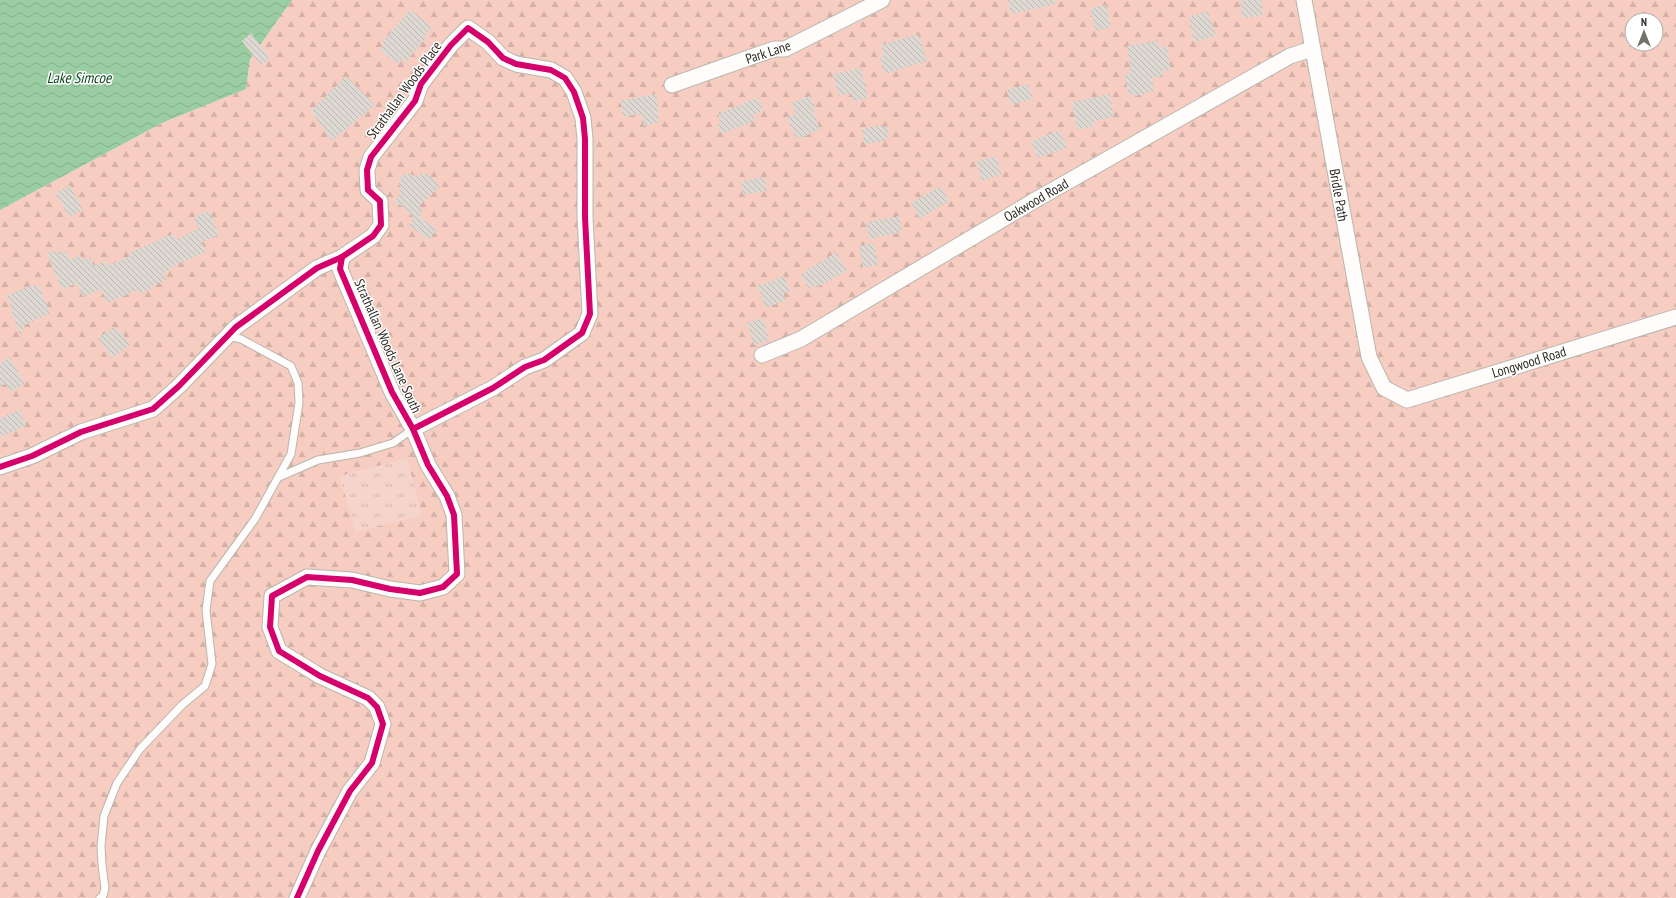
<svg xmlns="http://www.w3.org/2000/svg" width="1676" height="898" font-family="'PT Sans Narrow',sans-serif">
<defs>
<pattern id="forest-firs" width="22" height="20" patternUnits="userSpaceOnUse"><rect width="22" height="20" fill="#f7cdc2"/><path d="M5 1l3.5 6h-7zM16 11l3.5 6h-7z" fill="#d4b0a7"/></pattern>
<pattern id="park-tufts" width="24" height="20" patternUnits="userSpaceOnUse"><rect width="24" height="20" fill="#f5d5cb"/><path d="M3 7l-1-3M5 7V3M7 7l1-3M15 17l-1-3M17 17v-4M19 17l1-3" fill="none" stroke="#d2b7ae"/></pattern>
<pattern id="water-waves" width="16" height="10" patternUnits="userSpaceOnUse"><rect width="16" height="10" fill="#9bcda2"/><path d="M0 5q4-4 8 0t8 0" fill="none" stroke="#86b08b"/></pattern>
<pattern id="building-back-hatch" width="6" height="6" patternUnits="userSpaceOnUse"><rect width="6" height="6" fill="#ddd8d1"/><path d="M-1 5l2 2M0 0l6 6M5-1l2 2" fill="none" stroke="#bebab3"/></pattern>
</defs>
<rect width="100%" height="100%" fill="#f6f2e8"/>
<path fill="url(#forest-firs)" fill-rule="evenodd" d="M292,0H1676V898H0V210L164,122L246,89L250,59ZM1632,20H1656V44H1632Z"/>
<path fill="url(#park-tufts)" d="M407,458L422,515L355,532L340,476Z"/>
<path fill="url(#water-waves)" d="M0,0H292L250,59L246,89L164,122L0,210Z"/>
<g fill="url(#building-back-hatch)">
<path d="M1008,0H1055L1056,4L1011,14Z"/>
<path d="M1249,0H1261L1263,16L1242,18L1240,1Z"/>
<path d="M1106,5L1111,27L1096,31L1090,8Z"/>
<path d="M410,9L432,27L424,37L426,38L405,63L401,59L397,64L380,50L384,45L382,43Z"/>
<path d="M1208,11L1216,36L1194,42L1189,17Z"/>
<path d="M251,33L270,58L261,65L242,41Z"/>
<path d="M918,34L927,61L885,74L880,57L884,56L881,45Z"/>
<path d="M1158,41L1159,48L1167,46L1171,70L1163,71V76L1152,78L1154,91L1136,96L1135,94L1128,95L1125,74L1131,73L1127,46Z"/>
<path d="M861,68L868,98L853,102L851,93L839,96L833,74Z"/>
<path d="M346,76L375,105L332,141L311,111Z"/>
<path d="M1028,84L1033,99L1011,105L1007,90Z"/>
<path d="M656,94L659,110H657L659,122L644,126L641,114L623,117L620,101Z"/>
<path d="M1110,94L1114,117L1094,121L1095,126L1077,130L1072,102Z"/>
<path d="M810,96L816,110L813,111L820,129L799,139L798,136L795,137L787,117L796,114L792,103Z"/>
<path d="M758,97L763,111L753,115L755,121L721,134L717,125L721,123L718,114Z"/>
<path d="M882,125L883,127L887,126L889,137L885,138V141L865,144L862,129Z"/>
<path d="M1060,130L1067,148L1038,158L1031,141Z"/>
<path d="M996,156L1002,174L982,181L976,162Z"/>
<path d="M405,174H411L418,177L421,174H428L440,186L419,206L423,211L419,217L437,229L429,240L409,225L414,218L404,207L394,202L401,193L399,182L402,176Z"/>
<path d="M764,177L767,191L743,195L741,181Z"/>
<path d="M70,185L83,210L69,217L56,193Z"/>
<path d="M940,186L949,201L920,219L911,203Z"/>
<path d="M209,210L219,235L202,242L206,252L171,267V269L163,273L166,280L152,286L153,288L140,294L138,290L107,303L101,289L83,297L77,283L62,290L47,254L56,250L58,254L66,251L70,260L80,255L83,260L90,257L94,266L105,261L107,266L130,256L129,253L172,234L177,239L198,229L194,217Z"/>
<path d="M900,216L902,232L869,239L866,222Z"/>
<path d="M874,243L878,265L863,268L859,246Z"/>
<path d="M836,252L847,271L817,287L816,285L809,289L801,275L807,271V270Z"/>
<path d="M784,276L790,291L783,294L786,300L766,308L757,286Z"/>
<path d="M38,284L50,313L25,325L21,335L12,314V308L7,296L31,285L32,287Z"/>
<path d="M763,318L769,340L754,345L747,323Z"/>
<path d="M114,327L117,332L119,330L130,345L112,358L98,338Z"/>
<path d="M10,357L24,384L10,392L5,384L0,386V363Z"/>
<path d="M20,410L26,426L0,437V418Z"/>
</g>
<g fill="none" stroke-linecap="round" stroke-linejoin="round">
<g stroke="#b9b6ae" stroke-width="9">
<g id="service">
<path d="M279,477L318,460L360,453L393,443L413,429"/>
<path d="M100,898L103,896L105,888L102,865L101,846L104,816L117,783L140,749L182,705L205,686L212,664L206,610L210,581L255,519L291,454L299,403L298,383L291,366L241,339L228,336"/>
</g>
</g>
<g stroke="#b9b6ae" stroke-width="17">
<g id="minor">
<path d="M1304,0L1369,357L1384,388L1407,400L1676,317"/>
<path d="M672,85L774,49H785L882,0"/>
<path d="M762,355L801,339L1037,199L1290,56L1312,49"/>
<path d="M0,467L32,456L81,432L153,409L179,386L236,327L317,268L342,257L373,236L381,225L380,201L368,190L367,170L371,157L415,101L421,84L451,45L468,28L488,42L503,58L516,64L551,70L565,78L574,92L583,118L585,139V217L590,314L582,333L544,360L525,367L493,388L413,429"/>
<path d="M297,898L318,851L350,791L372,763L383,724L377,707L368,698L320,676L279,651L270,627L272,596L307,577L352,580L390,589L420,593L443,587L457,574L454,515L447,496L428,465L413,429L392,392L340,269L342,257"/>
</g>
</g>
<use href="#service" stroke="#fefdfc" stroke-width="7"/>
<use href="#minor" stroke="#fefdfc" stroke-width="15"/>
<g stroke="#fff" stroke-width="8">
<g id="cycleway">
<path d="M0,467L32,456L81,432L153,409L179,386L236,327L317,268L342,257L373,236L381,225L380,201L368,190L367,170L371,157L415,101L421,84L451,45L468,28L488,42L503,58L516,64L551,70L565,78L574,92L583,118L585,139V217L590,314L582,333L544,360L525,367L493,388L413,429"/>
<path d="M297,898L318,851L350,791L372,763L383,724L377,707L368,698L320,676L279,651L270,627L272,596L307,577L352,580L390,589L420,593L443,587L457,574L454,515L447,496L428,465L413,429L392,392L340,269L342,257"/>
</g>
</g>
<use href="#cycleway" stroke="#d6006c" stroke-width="6"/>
</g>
<g text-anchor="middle" stroke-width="3" stroke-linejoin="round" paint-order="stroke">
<g font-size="14" fill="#2e2b24" stroke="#fff">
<text transform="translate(768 52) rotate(-18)" y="5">Park Lane</text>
<text transform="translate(404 90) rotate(-54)" y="5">Strathallan Woods Place</text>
<text transform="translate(1339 195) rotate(80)" y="5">Bridle Path</text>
<text transform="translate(1036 200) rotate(-30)" y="5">Oakwood Road</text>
<text transform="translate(388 346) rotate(66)" y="5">Strathallan Woods Lane South</text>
<text transform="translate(1529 362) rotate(-17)" y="5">Longwood Road</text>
</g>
<g font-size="15" font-style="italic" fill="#0e451f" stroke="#fff">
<text x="79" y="83">Lake Simcoe</text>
</g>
</g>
<g transform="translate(1644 32)"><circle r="19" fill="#ffffff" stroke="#abaaa7"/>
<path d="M0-3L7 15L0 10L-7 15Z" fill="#747169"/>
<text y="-6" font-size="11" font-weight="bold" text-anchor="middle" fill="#2e2b24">N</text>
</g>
</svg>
